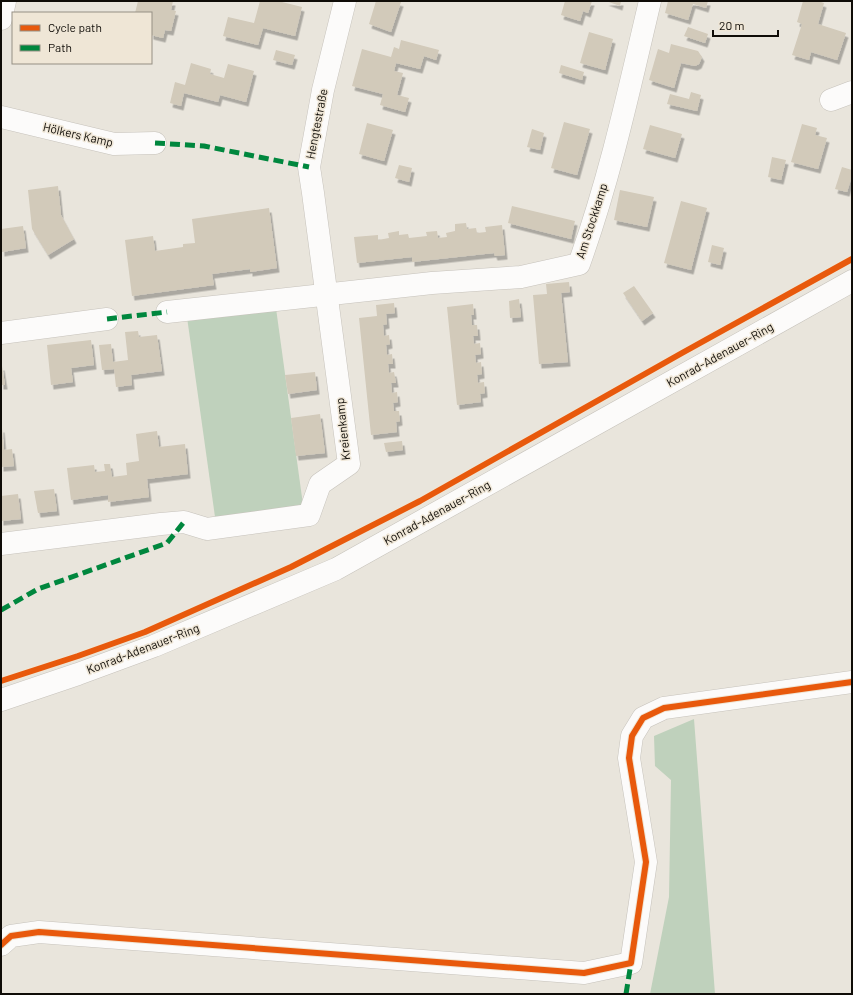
<svg xmlns="http://www.w3.org/2000/svg" width="853" height="995" font-family="Barlow,sans-serif">
<defs>
<filter id="shadow"><feDropShadow dx="2.5" dy="4.5" stdDeviation="0" flood-color="#0004"/></filter>
</defs>
<rect width="100%" height="100%" fill="#e9e5dc"/>
<g fill="#bfd1bc">
<path d="M275,301L304,512L216,524L186,310Z"/>
<path d="M694,719L715,994H650L669,897L671,780L655,766L654,736Z"/>
</g>
<g fill="#d2caba" filter="url(#shadow)">
<path d="M138,1H173L171,10L176,11L171,31L165,30L163,38L151,35V13H135Z"/>
<path d="M260,1H278L302,7L295,36L263,28L258,45L223,36L228,17L254,23Z"/>
<path d="M376,1H396L401,2L391,32L369,24Z"/>
<path d="M565,1H592L588,13L583,11L580,21L561,15Z"/>
<path d="M606,1H621L620,6Z"/>
<path d="M668,1H708L706,8L693,4L688,20L665,13Z"/>
<path d="M803,1H818L824,3L818,24L846,33L837,60L811,52L809,60L792,55L802,24L797,22Z"/>
<path d="M688,27L708,34L705,43L684,36Z"/>
<path d="M589,32L613,39L605,70L580,63Z"/>
<path d="M401,40L439,50L436,60L424,56L420,69L396,63L394,71L403,73L397,95L409,98L405,112L380,105L383,94L352,86L362,49L391,57L394,47L399,49Z"/>
<path d="M671,44L698,51L702,57L699,64L695,66L681,63L674,88L649,80L658,49L669,53Z"/>
<path d="M276,50L295,55L292,65L273,60Z"/>
<path d="M191,63L211,69L210,74L224,78L228,64L254,71L246,102L220,95L218,102L184,93L181,106L170,103L175,82L185,85Z"/>
<path d="M561,65L584,72L582,80L559,73Z"/>
<path d="M691,92L701,95L697,111L667,104L670,94L689,99Z"/>
<path d="M564,122L590,129L577,175L551,168Z"/>
<path d="M367,123L393,130L384,161L359,154Z"/>
<path d="M802,124L817,128L815,135L827,138L818,169L791,162Z"/>
<path d="M650,125L682,134L675,158L643,149Z"/>
<path d="M532,129L544,133L540,150L527,147Z"/>
<path d="M772,157L786,160L781,180L768,177Z"/>
<path d="M399,165L412,168L409,182L395,178Z"/>
<path d="M842,167L852,170V176L847,192L835,189Z"/>
<path d="M58,186L61,215L74,239L48,255L32,229L28,190Z"/>
<path d="M620,190L654,197L647,227L614,220Z"/>
<path d="M681,201L707,208L691,270L664,263Z"/>
<path d="M512,206L575,221L571,239L508,223Z"/>
<path d="M269,208L277,268L250,272V269L212,274L214,285L132,296L125,240L153,236L155,251L183,247V244L195,243L192,219Z"/>
<path d="M466,223L467,229L476,228L477,233L486,232L485,227L502,225L505,255L495,256L494,253L412,262V257L357,263L354,237L378,235V240L389,238L388,233L399,231V235L408,234L409,238L427,236L426,232L437,231L438,238L447,237L446,233L455,231V224Z"/>
<path d="M23,226L26,248L2,252L1,229Z"/>
<path d="M712,245L724,248L720,265L708,262Z"/>
<path d="M569,282L570,292L561,293L568,362L539,364L533,295L547,294L546,284Z"/>
<path d="M634,286L653,313L642,321L623,293Z"/>
<path d="M519,299L521,317L510,318L509,301Z"/>
<path d="M394,303L395,313L386,314L387,324L383,325L384,336L389,335L390,344L386,345L387,355L392,354L393,364H388L389,373L394,372L396,383H391L392,393L397,392L398,402L393,403L394,411H399L400,421L396,422L397,432L371,435L359,318L377,316L376,305Z"/>
<path d="M473,304L474,315H471L472,325H477L478,336H473L474,344L480,343L481,354L475,355L476,363L481,362L482,374L477,375L478,383L484,382L485,393L480,394L481,402L457,405L447,307Z"/>
<path d="M138,331L139,337L157,335L162,371L131,375L132,385L116,387L114,369L102,370L99,345L111,344L113,362L128,360L125,332Z"/>
<path d="M91,340L94,365L71,368L73,382L51,385L47,345Z"/>
<path d="M1,366H2L5,385H1Z"/>
<path d="M315,372L317,390L288,394L285,375Z"/>
<path d="M320,414L325,453L296,456L291,418Z"/>
<path d="M1,428H2L4,450L12,449L14,466L1,467Z"/>
<path d="M157,431L159,447L185,444L188,474L147,479L149,497L108,502V495L71,500L67,468L94,465L95,472L105,471L104,464H110L112,477L127,475L126,463L139,461L136,434Z"/>
<path d="M402,441L403,450L386,452L384,443Z"/>
<path d="M54,489L57,511L38,513L34,491Z"/>
<path d="M18,494L21,519L1,521V496Z"/>
</g>
<g fill="none" stroke-linecap="round" stroke-linejoin="round">
<g stroke="#c6c2bb" stroke-width="23">
<g id="minor">
<path d="M1,19L5,1"/>
<path d="M831,100L852,92"/>
<path d="M1,117L114,144L155,143"/>
<path d="M167,312L432,283L521,277L579,264C610,178 629,90 650,1"/>
<path d="M1,333L107,319"/>
<path d="M1,544L161,524L184,522L207,529L309,515L320,484L349,464L313,193L309,167L323,90L345,1"/>
<path d="M1,945L11,936L39,932L584,973L631,963L646,862L629,758L632,736L643,718L664,708L852,682"/>
</g>
</g>
<g stroke="#c6c2bb" stroke-width="23">
<path id="primary" d="M1,700L78,674L154,646L336,569L852,281"/>
</g>
<use href="#minor" stroke="#fcfbfa" stroke-width="22"/>
<use href="#primary" stroke="#fcfbfa" stroke-width="22"/>
<g stroke="#00873e" stroke-width="5" stroke-dasharray="10 5" stroke-linecap="butt">
<path d="M155,143L204,146L309,167"/>
<path d="M107,319L167,312"/>
<path d="M1,610L38,589L167,543L184,522"/>
<path d="M626,994L631,963"/>
</g>
<g stroke="#efe6d6" stroke-width="8">
<g id="cycleway">
<path d="M1,681L78,656L145,632L291,567L420,501L682,353L852,259"/>
<path d="M1,945L11,936L39,932L584,973L631,963L646,862L629,758L632,736L643,718L664,708L852,682"/>
</g>
</g>
<use href="#cycleway" stroke="#e8590c" stroke-width="6"/>
</g>
<g text-anchor="middle" stroke-width="3" stroke-linejoin="round" paint-order="stroke">
<g font-size="12" fill="#0f0c07" stroke="#efe6d6">
<text transform="translate(317 124) rotate(-79)" y="4">Hengtestraße</text>
<text transform="translate(78 135) rotate(13)" y="4">Hölkers Kamp</text>
<text transform="translate(592 221) rotate(-72)" y="4">Am Stockkamp</text>
<text transform="translate(720 355) rotate(-29)" y="4">Konrad-Adenauer-Ring</text>
<text transform="translate(343 429) rotate(-96)" y="4">Kreienkamp</text>
<text transform="translate(437 513) rotate(-29)" y="4">Konrad-Adenauer-Ring</text>
<text transform="translate(143 649) rotate(-21)" y="4">Konrad-Adenauer-Ring</text>
</g>
</g>
<rect width="853" height="995" fill="none" stroke="#0f0c07" stroke-width="4"/>
<rect x="12" y="12" width="140" height="52" fill="#efe6d6" stroke="#958f83"/>
<rect x="20" y="25" width="20" height="6" fill="#e8590c" stroke="#958f83"/>
<text x="48" y="32" font-size="12" fill="#0f0c07">Cycle path</text>
<rect x="20" y="45" width="20" height="6" fill="#00873e" stroke="#958f83"/>
<text x="48" y="52" font-size="12" fill="#0f0c07">Path</text>
<path d="M713 30v6h65v-6" fill="none" stroke="#0f0c07" stroke-width="2"/>
<text x="719" y="30" font-size="12" fill="#0f0c07" stroke="#efe6d6" stroke-width="3" paint-order="stroke">20 m</text>
</svg>
